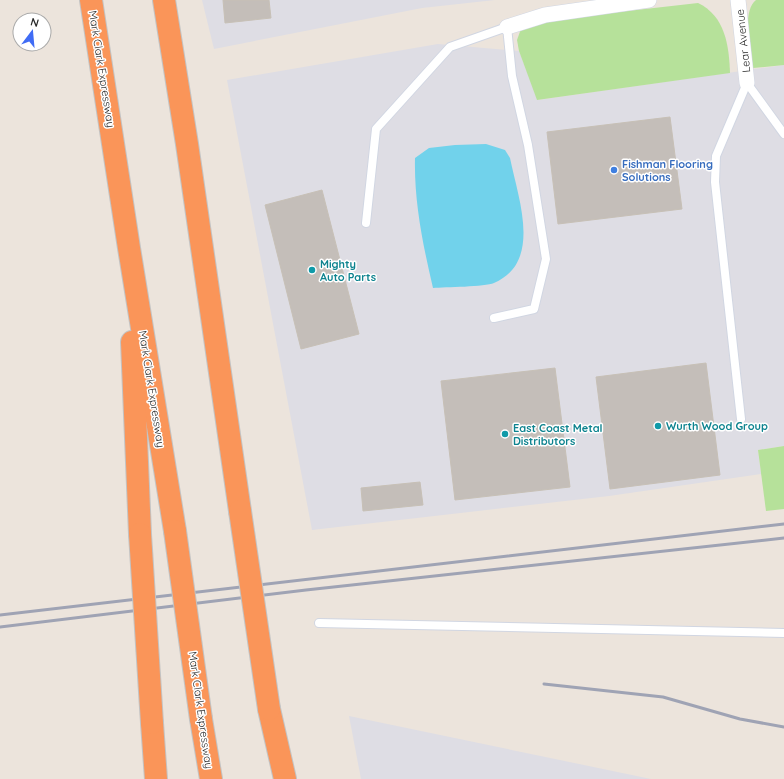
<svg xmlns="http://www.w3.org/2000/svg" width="784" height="779" font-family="Quicksand,sans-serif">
<rect width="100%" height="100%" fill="#ece4dc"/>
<g fill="#dedde4">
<path d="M202,0H495L422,8L214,49Z"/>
<path d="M438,44L519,51L538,100L784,65V446L758,450L761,474L609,496L312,530L227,80Z"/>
<path d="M349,716L651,779H361Z"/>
</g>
<g fill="#b6e19a">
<path d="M756,0H784V65L753,68C751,51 741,12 756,0Z"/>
<path d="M698,3C725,16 729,45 730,73L537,100L519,51L517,40L522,26L601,14Z"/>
<path d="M784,446V509L766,511L758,450Z"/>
</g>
<path fill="#71d2eb" d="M486,144L505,150L510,158C518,198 543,262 494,283C485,287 445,287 433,288C423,245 414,202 415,158L429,148L455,145Z"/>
<g fill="#c4beb9" stroke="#c7c0b6">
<path d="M223,0H269L271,18L225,23Z"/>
<path d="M670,117L682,209L558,224L547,132Z"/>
<path d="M322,190L359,334L301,349L265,205Z"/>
<path d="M706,363L720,475L610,489L596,377Z"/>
<path d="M555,368L570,487L455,500L441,381Z"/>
<path d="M420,482L423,505L363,511L361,488Z"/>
</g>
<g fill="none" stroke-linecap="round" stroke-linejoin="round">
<g stroke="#d1d6e2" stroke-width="10">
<g id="service">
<path d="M747,83L784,134"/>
<path d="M366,223L376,129L450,47L507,27L512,76L528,145L546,259L534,309L494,318"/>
<path d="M741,419L715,182L716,156L747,83"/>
<path d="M319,623L784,633"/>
</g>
</g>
<g stroke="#d1d6e2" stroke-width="16">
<g id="minor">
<path d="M738,0L747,83"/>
<path d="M507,27L545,15L649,0"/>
</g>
</g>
<g stroke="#c3c3c3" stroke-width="24">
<g id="motorway">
<path d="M91,0L129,248L175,531"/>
<path d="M164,0L187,144L240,511"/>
<path d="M132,342L140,534"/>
<path d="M269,709L285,779"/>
<path d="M201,719L211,779"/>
<path d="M152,723L156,779"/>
</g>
</g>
<use href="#service" stroke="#fff" stroke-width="8"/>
<use href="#minor" stroke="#fff" stroke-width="15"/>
<use href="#motorway" stroke="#fa9559" stroke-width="22"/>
<g stroke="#9fa3b4" stroke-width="3">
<path d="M0,615L784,524"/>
<path d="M0,627L306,590L784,538"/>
<path d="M544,684L663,697L740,719L784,727"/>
</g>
<g stroke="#c3c3c3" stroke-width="24" stroke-linecap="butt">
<g id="motorway-bridge">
<path d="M240,511L269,709"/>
<path d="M175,531L201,719"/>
<path d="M140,534L152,723"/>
</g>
</g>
<use href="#motorway-bridge" stroke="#fa9559" stroke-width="22"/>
</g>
<circle fill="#3f7fe0" stroke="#fff" stroke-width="1.5" cx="614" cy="170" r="4"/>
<g fill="#0f9aa8" stroke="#fff" stroke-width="1.5">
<circle cx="312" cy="270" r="4"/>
<circle cx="658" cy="426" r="4"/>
<circle cx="505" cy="434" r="4"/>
</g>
<g text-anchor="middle" stroke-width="3" stroke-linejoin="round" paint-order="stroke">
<g font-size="11" fill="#2a2a2a" stroke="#fff">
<text transform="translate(743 41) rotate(-96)" y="4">Lear Avenue</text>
<text transform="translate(102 69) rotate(81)" y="4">Mark Clark Expressway</text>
<text transform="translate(152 389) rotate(81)" y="4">Mark Clark Expressway</text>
<text transform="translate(201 710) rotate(82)" y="4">Mark Clark Expressway</text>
</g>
<g font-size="11" font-weight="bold" fill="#366cbe" stroke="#fff" text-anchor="start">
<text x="622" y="168">Fishman Flooring<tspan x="622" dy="13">Solutions</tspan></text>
</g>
<g font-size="11" font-weight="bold" fill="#0d838f" stroke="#fff" text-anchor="start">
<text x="320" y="268">Mighty<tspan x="320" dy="13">Auto Parts</tspan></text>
<text x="666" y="430">Wurth Wood Group</text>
<text x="513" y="432">East Coast Metal<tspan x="513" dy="13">Distributors</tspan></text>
</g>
</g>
<g transform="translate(32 32) rotate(16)"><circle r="19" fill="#ffffff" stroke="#aaaaaa"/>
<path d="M0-3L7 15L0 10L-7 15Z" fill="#406cf5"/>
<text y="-6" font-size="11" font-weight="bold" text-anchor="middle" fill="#2a2a2a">N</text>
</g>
</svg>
